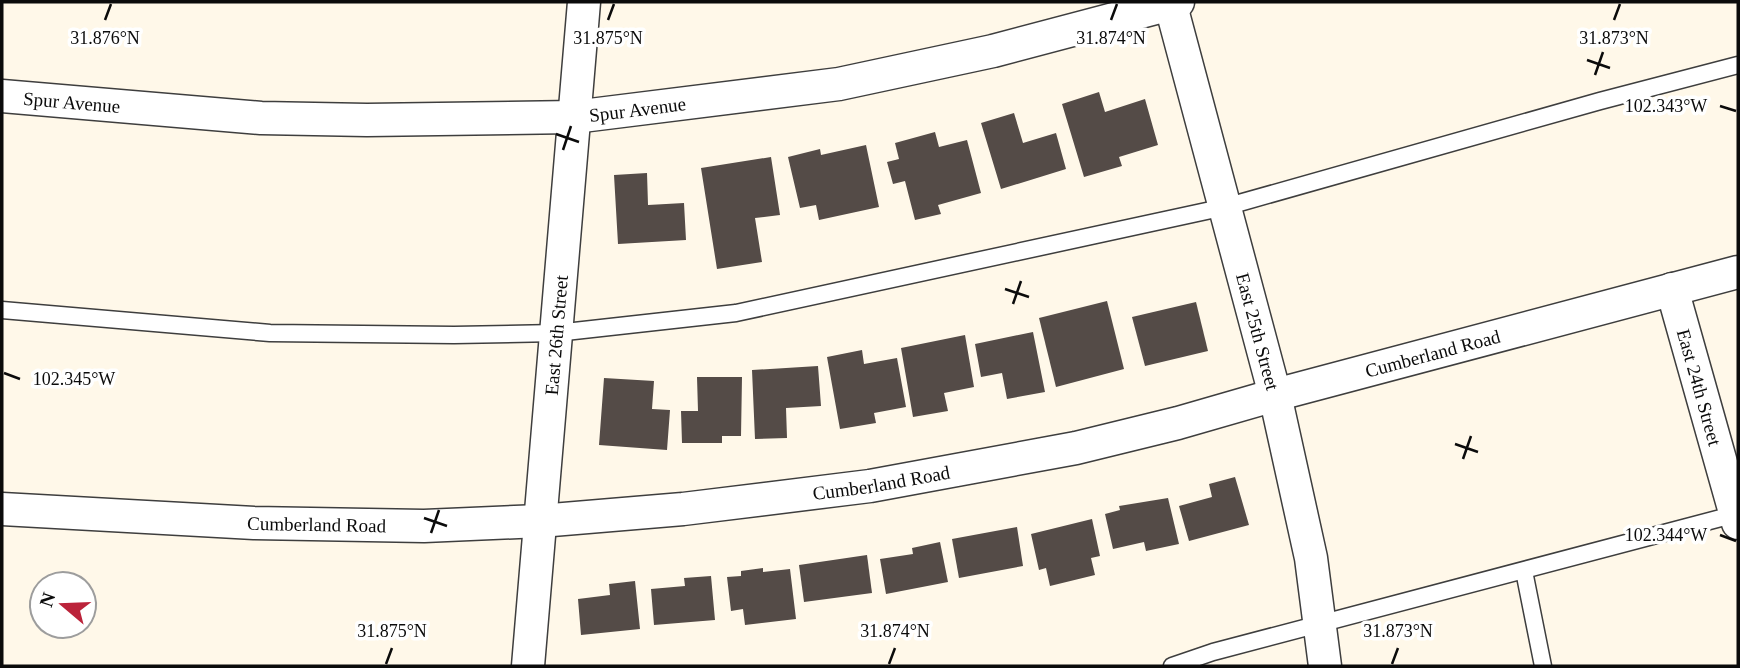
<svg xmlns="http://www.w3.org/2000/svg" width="1740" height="668" font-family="Georgia,serif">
<rect width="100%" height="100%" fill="#fff8e9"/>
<g fill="#544b47">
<path d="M1099,92L1105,112L1145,99L1158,145L1119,157L1122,166L1084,177L1062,104Z"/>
<path d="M1014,113L1023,143L1056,133L1066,169L1001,189L981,123Z"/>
<path d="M935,132L939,147L967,140L981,193L938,205L941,214L915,220L905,181L893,184L887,162L899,159L895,143Z"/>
<path d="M866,145L879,207L819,220L816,205L800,208L788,157L820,149L821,155Z"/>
<path d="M771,157L780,215L755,218L762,262L717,269L701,168Z"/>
<path d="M647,173L648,205L684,203L686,240L618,244L614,175Z"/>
<path d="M1107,301L1124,369L1056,387L1039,318Z"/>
<path d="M1196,302L1208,351L1145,366L1132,317Z"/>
<path d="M1033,332L1045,392L1007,399L1002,373L981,377L975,344Z"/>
<path d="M965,335L974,387L944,393L948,411L913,417L901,348Z"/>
<path d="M862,350L864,364L897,358L906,407L874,413L876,423L840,429L827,357Z"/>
<path d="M818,366L821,406L786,408L787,438L755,439L752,370Z"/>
<path d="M697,377H742L741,436H722V443H682L681,411H698Z"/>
<path d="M604,378L654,381L652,409L670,410L667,450L599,445Z"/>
<path d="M1235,477L1249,525L1189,541L1179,506L1212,497L1209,484Z"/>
<path d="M1168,498L1179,544L1146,551L1144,542L1113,549L1105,514L1120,510L1119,506Z"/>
<path d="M1092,519L1100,556L1091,558L1095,575L1050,586L1046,568L1039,570L1031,534Z"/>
<path d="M1017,527L1023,566L959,578L952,539Z"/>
<path d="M940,542L948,582L886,594L880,559L913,554L912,548Z"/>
<path d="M867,555L872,593L804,602L799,565Z"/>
<path d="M763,568V572L790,569L796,619L745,625L743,609L731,611L727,577L741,576V571Z"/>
<path d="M711,576L715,620L654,625L651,589L685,586L684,578Z"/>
<path d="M635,581L640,629L581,635L578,599L610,595L609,584Z"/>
</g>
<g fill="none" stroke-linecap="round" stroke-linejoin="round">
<g stroke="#3e3e3e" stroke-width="19">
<g id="lane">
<path d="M2,310L270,333L454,335L556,333L736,313L1225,207L1600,101L1738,65"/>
<path d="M1524,571L1543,666"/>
<path d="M1172,666L1213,652L1736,514"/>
</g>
</g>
<g stroke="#3e3e3e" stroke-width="35">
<g id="street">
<path id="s1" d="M1170,2L1275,395L1311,558L1325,666"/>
<path id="s2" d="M2,96L261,118L367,120L574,117L839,84L993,51L1178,2"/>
<path id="s3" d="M1672,289L1738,523"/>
<path id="s4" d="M2,509L254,523L424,526L540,521L683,509L870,486L1076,448L1178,423L1275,395L1738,272"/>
<path id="s5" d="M528,666L584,2"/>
</g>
</g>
<use href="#lane" stroke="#fff" stroke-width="16"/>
<use href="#street" stroke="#fff" stroke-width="32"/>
</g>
<path fill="none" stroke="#0b0b0b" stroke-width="2.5" d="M105,20L111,4M608,20L614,4M1111,20L1117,4M1614,20L1620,4M1587,60L1610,68M1595,75L1603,52M1720,106L1736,111M556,134L579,142M563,150L571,126M1005,289L1029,297M1013,304L1021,281M4,373L20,379M1455,444L1478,452M1463,459L1471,436M424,518L447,526M431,533L439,510M1720,535L1736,541M386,664L392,648M889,664L895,648M1392,664L1398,648"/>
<g text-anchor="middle" stroke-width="7" stroke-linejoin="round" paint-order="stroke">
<g font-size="19" fill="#0b0b0b" stroke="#fff">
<text dy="7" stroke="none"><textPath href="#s2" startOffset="70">Spur Avenue</textPath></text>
<text dy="7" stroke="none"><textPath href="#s2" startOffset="637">Spur Avenue</textPath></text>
<text dy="7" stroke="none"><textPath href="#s1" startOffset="341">East 25th Street</textPath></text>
<text dy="7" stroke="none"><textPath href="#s5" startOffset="332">East 26th Street</textPath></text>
<text dy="7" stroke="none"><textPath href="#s4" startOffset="1449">Cumberland Road</textPath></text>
<text dy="7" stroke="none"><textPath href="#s3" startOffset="102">East 24th Street</textPath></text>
<text dy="7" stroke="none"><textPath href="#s4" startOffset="882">Cumberland Road</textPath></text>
<text dy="7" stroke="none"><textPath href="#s4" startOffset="315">Cumberland Road</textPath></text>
</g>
</g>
<g font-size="18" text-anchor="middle" fill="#0b0b0b" stroke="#fff" stroke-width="7" stroke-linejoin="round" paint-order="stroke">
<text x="105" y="44">31.876°N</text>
<text x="608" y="44">31.875°N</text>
<text x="1111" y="44">31.874°N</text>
<text x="1614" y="44">31.873°N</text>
<text x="1666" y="112">102.343°W</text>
<text x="74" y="385">102.345°W</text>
<text x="1666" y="541">102.344°W</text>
<text x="392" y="637">31.875°N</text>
<text x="895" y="637">31.874°N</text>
<text x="1398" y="637">31.873°N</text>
</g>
<rect width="1740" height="668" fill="none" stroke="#0b0b0b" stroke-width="7"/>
<g transform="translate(63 605) rotate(289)"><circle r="33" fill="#ffffff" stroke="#9d9d9d" stroke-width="2"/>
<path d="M0-5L12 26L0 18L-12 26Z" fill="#bb233a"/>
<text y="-10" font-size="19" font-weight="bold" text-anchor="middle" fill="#0b0b0b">N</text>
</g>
</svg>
